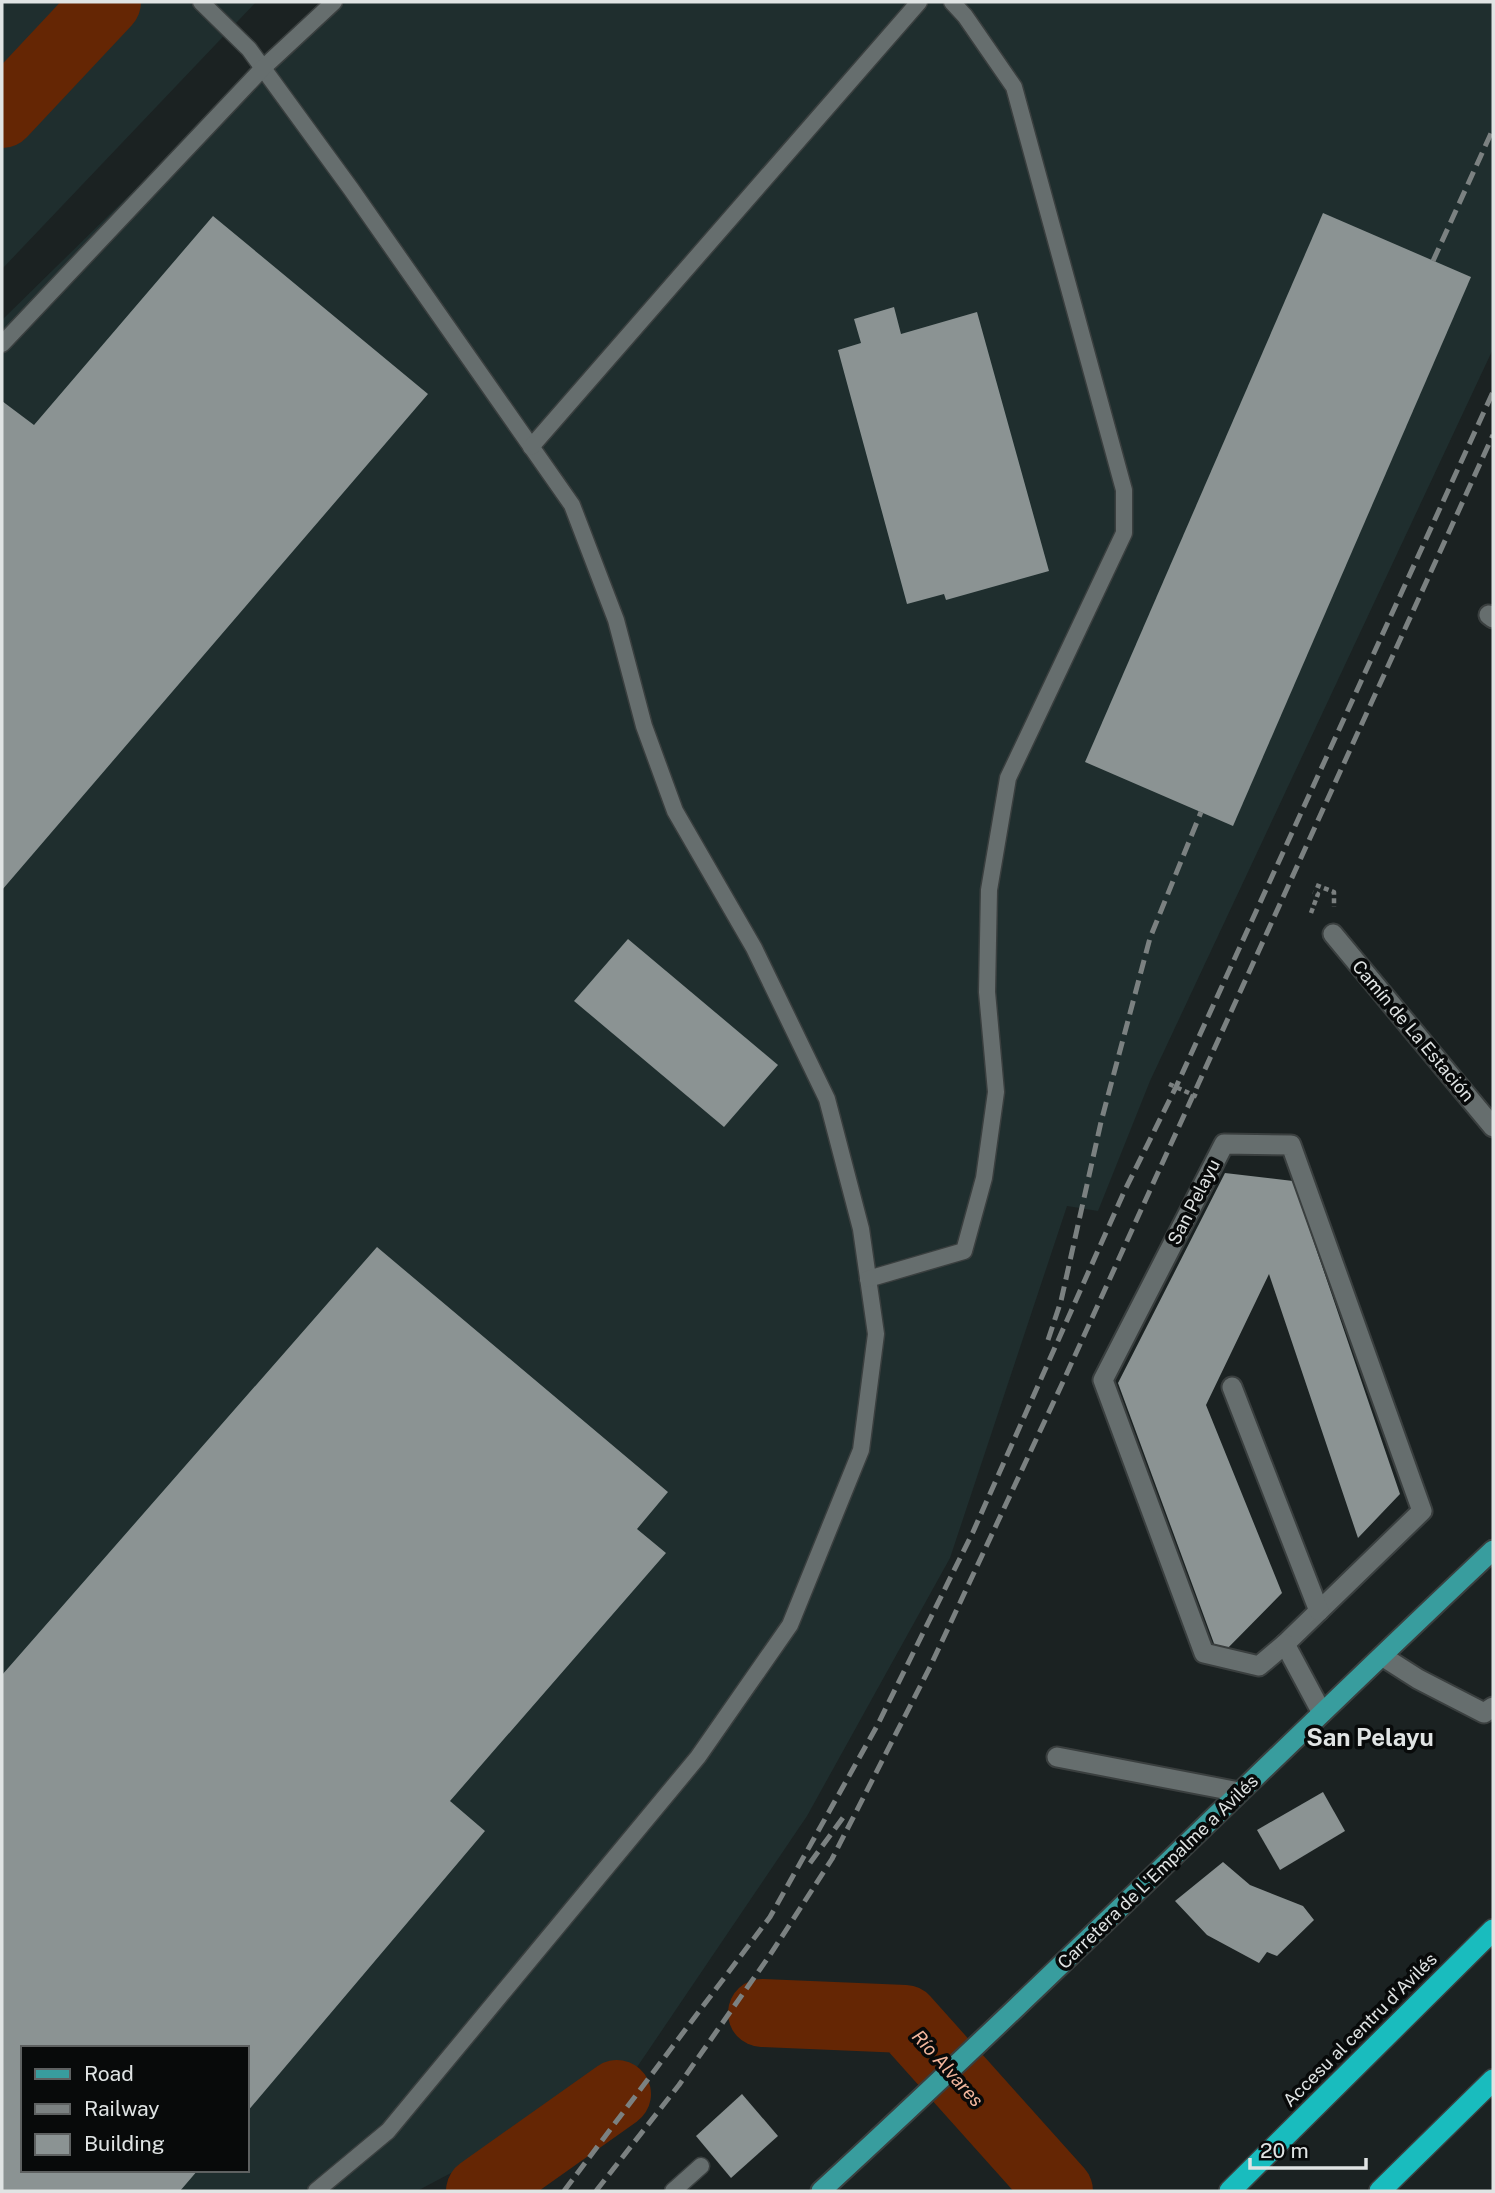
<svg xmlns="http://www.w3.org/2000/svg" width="1495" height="2193" font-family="'Public Sans',sans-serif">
<rect width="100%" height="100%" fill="#1b2222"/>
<g fill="#1f2e2e" fill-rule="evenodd">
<path d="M2,2H256L2,269Z"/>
<path d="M326,2H1493V349L1150,1081L1098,1211L1067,1206L950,1558L807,1816L629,2079L417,2191H2V320ZM23,2048H247V2170H23Z"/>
</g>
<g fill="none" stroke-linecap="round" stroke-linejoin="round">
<g stroke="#652604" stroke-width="68">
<path d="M2,114L107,2"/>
<path d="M762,2013L905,2019L1059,2191"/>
<path d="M480,2191L617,2094"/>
</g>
</g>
<g fill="#8b9393">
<path d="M1323,213L1471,277L1233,826L1085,762Z"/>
<path d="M213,216L428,394L2,890V401L34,425Z"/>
<path d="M894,307L901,334L977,312L1049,571L946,600L944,594L907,604L838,350L861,343L854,319Z"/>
<path d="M628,939L778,1065L724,1127L574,1001Z"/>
<path d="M1225,1173L1293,1181L1400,1494L1358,1538L1269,1274L1206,1405L1282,1593L1219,1657L1118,1383Z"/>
<path d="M377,1247L668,1492L637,1529L666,1553L450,1801L485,1831L247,2112V2048H23V2170H198L180,2191H2V1675Z"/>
<path d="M1323,1792L1345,1831L1280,1870L1257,1830Z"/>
<path d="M1223,1862L1250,1885L1303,1906L1314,1920L1277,1956L1267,1952L1259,1963L1207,1935L1175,1901Z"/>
<path d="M742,2094L778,2136L731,2178L696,2136Z"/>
</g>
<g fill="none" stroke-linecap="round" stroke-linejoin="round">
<g stroke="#3a3f3f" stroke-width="19">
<g id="service">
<path d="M201,2L249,49L351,189L572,505L616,620L644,726L675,811L754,948L827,1099L861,1229L876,1334L861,1450L790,1625L698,1757L388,2131L316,2191"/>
<path d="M2,344L263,68L334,2"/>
<path d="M531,447L919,2"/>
<path d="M868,1279L964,1251L984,1178L996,1092L987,992L989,890L1008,778L1124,533V490L1014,87L965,16L952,2"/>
<path d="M673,2191L701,2166"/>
</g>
</g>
<g stroke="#3a3f3f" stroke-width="23">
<g id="minor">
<path d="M1489,615L1493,618"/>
<path d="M1333,934L1493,1127"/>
<path d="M1224,1144L1291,1145L1422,1511L1285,1644L1259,1666L1204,1653L1103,1380Z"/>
<path d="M1232,1387L1319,1611"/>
<path d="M1285,1644L1322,1713"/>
<path d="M1382,1656L1418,1679L1484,1713L1493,1707"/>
<path d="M1057,1757L1239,1792"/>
</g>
</g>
<g stroke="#3a3f3f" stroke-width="23">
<path id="primary" d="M821,2191C1049,1981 1268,1762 1493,1550"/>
</g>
<g stroke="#3a3f3f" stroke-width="24">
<g id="motorway">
<path d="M1230,2191L1493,1930"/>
<path d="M1380,2191L1493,2080"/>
</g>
</g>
<g stroke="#7b8080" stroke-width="4.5" stroke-dasharray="5 3.5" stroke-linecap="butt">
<path d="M1316,885L1334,892V907"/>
<path d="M1311,913L1318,894L1313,892"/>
<path d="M1169,1084L1200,1098"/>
</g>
<use href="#service" stroke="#666e6e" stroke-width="16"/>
<use href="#minor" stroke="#666e6e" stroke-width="19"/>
<use href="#primary" stroke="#389d9e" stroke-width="19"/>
<use href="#motorway" stroke="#19bcbe" stroke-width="21"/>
<g stroke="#7b8181" stroke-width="5" stroke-dasharray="14 7" stroke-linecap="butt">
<path d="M1433,261L1493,129"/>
<path d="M1048,1340L1061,1301L1101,1122L1150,938L1201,812"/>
<path d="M810,1863L847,1812"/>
<path d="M564,2191L770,1917L877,1726L973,1532L1124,1192L1176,1087L1493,392"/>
<path d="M596,2191L679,2085L770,1955L832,1859L930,1667L1062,1384L1493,435"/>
</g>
</g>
<g text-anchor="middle" stroke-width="7" stroke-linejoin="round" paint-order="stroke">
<g font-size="18" fill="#e0e4e4" stroke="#080a0a">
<text transform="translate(1413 1031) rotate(50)" y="6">Camín de La Estación</text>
<text transform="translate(1194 1202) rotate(-63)" y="6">San Pelayu</text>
<text transform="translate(1158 1872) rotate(-44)" y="6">Carretera de L'Empalme a Avilés</text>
<text transform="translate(1360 2030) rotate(-45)" y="6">Accesu al centru d'Avilés</text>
</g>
<g font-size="19" font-style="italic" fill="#f2b69d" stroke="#080a0a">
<text transform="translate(948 2068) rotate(48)" y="7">Río Alvares</text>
</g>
<g font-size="24" font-weight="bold" fill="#e0e4e4" stroke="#080a0a">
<text x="1370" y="1746">San Pelayu</text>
</g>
</g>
<rect width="1495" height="2193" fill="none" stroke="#e0e4e4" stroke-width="7"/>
<rect x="21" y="2046" width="228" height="126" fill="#080a0a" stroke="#5e6161" stroke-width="2"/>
<rect x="35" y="2069" width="35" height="10" fill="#389d9e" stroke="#5e6161" stroke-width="2"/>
<text x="84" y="2081" font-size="21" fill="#e0e4e4">Road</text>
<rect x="35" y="2104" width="35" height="10" fill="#7b8181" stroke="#5e6161" stroke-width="2"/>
<text x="84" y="2116" font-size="21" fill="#e0e4e4">Railway</text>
<rect x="35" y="2134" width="35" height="21" fill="#8b9393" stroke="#5e6161" stroke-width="2"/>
<text x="84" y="2151" font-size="21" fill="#e0e4e4">Building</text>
<path d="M1250 2158v10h116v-10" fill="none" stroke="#e0e4e4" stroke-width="3.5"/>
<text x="1260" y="2158" font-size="21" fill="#e0e4e4" stroke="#080a0a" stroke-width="5" paint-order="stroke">20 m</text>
</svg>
